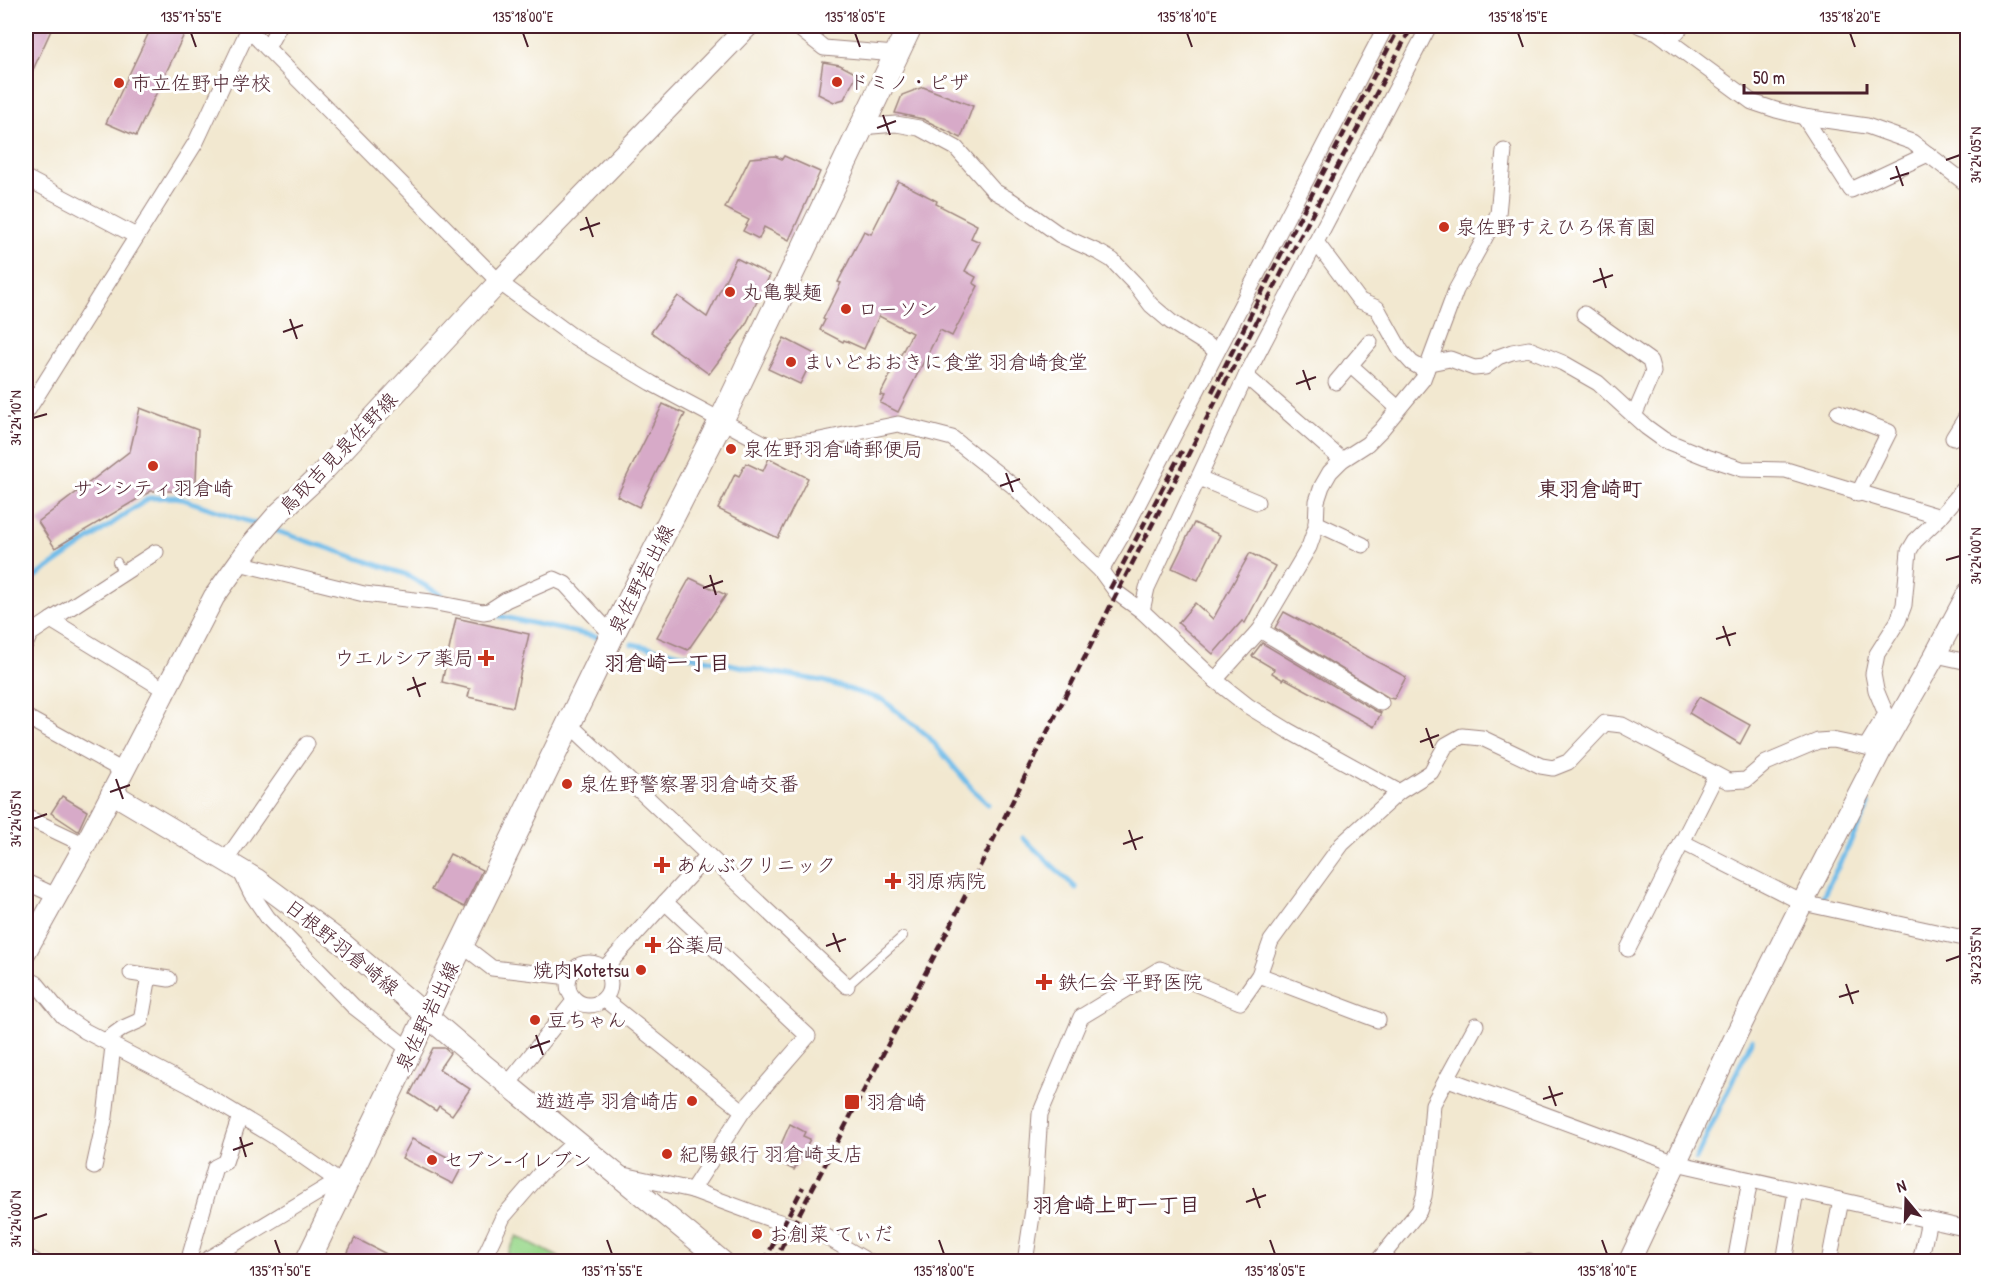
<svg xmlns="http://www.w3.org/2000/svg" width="1993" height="1287" font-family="'Patrick Hand','Klee One',sans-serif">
<rect width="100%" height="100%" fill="#fff"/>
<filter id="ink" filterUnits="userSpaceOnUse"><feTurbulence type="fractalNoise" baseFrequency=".0167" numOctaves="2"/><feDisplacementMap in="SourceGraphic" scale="12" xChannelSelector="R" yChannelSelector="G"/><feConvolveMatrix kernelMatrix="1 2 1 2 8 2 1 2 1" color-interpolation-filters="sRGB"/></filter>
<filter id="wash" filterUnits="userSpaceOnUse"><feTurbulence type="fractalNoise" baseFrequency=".008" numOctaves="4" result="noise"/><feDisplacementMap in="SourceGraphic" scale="24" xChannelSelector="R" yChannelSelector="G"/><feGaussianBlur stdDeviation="1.35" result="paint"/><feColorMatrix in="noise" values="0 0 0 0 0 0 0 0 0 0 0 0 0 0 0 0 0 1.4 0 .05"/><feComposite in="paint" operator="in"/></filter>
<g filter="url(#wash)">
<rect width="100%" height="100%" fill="#f2e8d0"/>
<path fill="#9bd98e" stroke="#727c5c" stroke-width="1.5" d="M517,1236L566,1261H504Z"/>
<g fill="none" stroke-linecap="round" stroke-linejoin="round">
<g stroke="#6fbce9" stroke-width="5">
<path d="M274,530L405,574L441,595"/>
<path d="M26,581L38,575L149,498L176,497L256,524"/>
<path d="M499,616L597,637"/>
<path d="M632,644L763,671L823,681L883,700L928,736L975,792L988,804"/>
<path d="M1023,838L1076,888"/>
<path d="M1823,896L1869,805"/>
<path d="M1696,1159L1752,1039"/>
</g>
</g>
<g id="blocks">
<g fill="#d7aac8">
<path d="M26,26H53L26,85Z"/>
<path d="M152,26H188L136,136L106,123Z"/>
<path d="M823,62L840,65L857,74L844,99L834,102L818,94Z"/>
<path d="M923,87L973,106L961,138L923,119L895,113L902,95Z"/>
<path d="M775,156L782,159L784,156L820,172L789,240L764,227L759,239L743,231L749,220L725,208L750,158Z"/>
<path d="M898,181L937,201L936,204L977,225L971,238L980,242L965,271L976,277L973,283L978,286L952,336L940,330L898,412L880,403L884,396L880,395L912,333L879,316L864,349L844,340L843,342L820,330L825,320L823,319L841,283L838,282L864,231L871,234Z"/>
<path d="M736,258L770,275L745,326L709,374L651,332L678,296L707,317Z"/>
<path d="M784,338L815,354L800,384L768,369Z"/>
<path d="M663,404L685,414L639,507L617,496Z"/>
<path d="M140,408L198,430L196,481L178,491H151L55,548L38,522L130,451Z"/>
<path d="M769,458L808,478L778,538L718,509L735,474L739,476L746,463L763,471Z"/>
<path d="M1194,523L1220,535L1198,580L1172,568Z"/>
<path d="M1250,553L1275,566L1245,623L1242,621L1213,654L1178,623L1195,603L1213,619Z"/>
<path d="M690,578L726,595L688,650L657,637Z"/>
<path d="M1284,612L1406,677L1394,699L1389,698L1275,628Z"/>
<path d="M456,618L529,634L513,707L468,697L470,689L442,682Z"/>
<path d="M1262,643L1376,711L1381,713L1374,727L1284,678L1283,680L1272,673L1274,669L1252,656Z"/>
<path d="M1699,697L1750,725L1740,744L1689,713Z"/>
<path d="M62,796L87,811L78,831L51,813Z"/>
<path d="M450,854L482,870L464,907L431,890Z"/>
<path d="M433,1048H444L450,1053L439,1069L470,1089L452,1115L439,1106L436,1111L410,1094Z"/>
<path d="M790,1124L805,1132L803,1136L810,1139L794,1170L774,1160Z"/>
<path d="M412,1139L463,1165L453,1184L402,1158Z"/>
<path d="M355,1238L402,1262H343Z"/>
</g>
</g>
</g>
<g filter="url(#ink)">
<use href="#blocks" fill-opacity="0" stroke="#9e847e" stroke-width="1.5"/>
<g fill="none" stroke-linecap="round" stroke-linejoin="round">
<g stroke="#9e847e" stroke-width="10">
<g id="lane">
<path d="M117,562L123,574"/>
<path d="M847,986L903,936"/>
</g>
</g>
<g stroke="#9e847e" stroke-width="17">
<g id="street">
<path d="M796,26L824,48L895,54"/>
<path d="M1640,26L1657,32L1752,102L1776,110L1804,117L1867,126L1912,142L1968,185"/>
<path d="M248,29L499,282L571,335L651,383L769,446L815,441L898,424L952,438L1012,485L1101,571L1117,593L1142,611L1215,680L1248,706L1287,730L1399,792"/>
<path d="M1669,41L1682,26"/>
<path d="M267,48L279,26"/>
<path d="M1804,117L1851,190L1928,154"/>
<path d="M861,127L896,124L919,128L956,148L994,191L1012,201L1060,235L1100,253L1112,260L1136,285L1151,305L1171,322L1217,351"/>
<path d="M26,178L136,236"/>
<path d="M1316,242L1360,301L1377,308L1401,351L1412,363L1426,371"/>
<path d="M1584,314L1650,361L1653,372L1634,416"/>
<path d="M1430,363L1450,359L1474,368L1485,367L1498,357L1512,352L1529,349L1563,363L1598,383L1646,427L1664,440L1706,457L1742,469L1786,470L1940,517"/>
<path d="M1350,365L1398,408"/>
<path d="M1246,376L1342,460"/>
<path d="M1336,382L1370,342"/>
<path d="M1838,412L1889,432L1858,494"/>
<path d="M26,413L196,142L250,26"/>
<path d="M1953,438L1968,414"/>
<path d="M1199,478L1257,502"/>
<path d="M1316,523L1363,545"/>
<path d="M239,563L364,594L431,602L483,612L489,611L506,600L554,579L565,584L612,635"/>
<path d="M1101,571L1122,535L1386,26"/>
<path d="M1142,611L1147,588L1246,376L1429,26"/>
<path d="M51,620L156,552"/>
<path d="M1260,630L1381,703"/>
<path d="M26,643L30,634L51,620L165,690"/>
<path d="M1936,655L1968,662"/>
<path d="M1215,680L1260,630L1309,547L1316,527L1317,501L1322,486L1330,472L1342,460L1367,444L1381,430L1423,379L1456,290L1498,214L1504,151"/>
<path d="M26,717L123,771"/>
<path d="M569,724L847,986"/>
<path d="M1866,747L1886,714L1876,690L1873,674L1877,654L1898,621L1904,605L1909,551L1915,541L1940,517L1968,484"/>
<path d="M26,817L85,845"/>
<path d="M1682,842L1803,903L1968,939"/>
<path d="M226,860L307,744"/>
<path d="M239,868L251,893L268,918L353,1006L410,1050"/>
<path d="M26,882L56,896"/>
<path d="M461,944L492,968L569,977"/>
<path d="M1628,949L1716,775"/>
<circle cx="589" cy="984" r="21"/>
<path d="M604,969L708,855"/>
<path d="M131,973L169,979"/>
<path d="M1259,975L1378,1020"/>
<path d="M26,978L36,983L63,1016L85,1031L189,1085L275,1137L344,1185"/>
<path d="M604,999L743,1111L808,1036L665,902"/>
<path d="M105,1041L123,1028L141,1020L149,976"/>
<path d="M1448,1079L1676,1163L1968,1229"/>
<path d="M508,1084L575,1000"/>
<path d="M94,1167L105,1117L113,1046"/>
<path d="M619,1174L692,1190L770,1219L825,1236L869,1262"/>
<path d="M692,1190L743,1111"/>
<path d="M26,1256L36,1262"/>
<path d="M1529,1261V1262"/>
<path d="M188,1262L215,1167L225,1162L240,1116"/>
<path d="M203,1262L337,1181"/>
<path d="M482,1262L503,1217L540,1174L577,1140"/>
<path d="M1025,1262L1034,1203L1040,1114L1081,1017L1160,969L1240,1002L1259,975L1271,941L1342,844L1399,792L1431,772L1446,745L1462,736L1482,738L1541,766L1553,768L1568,762L1605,723L1622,725L1728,781L1746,780L1766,763L1818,741L1832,740L1881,750"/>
<path d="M1377,1262L1419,1211L1424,1196L1429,1156L1433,1104L1476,1025"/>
<path d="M1735,1262L1750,1180"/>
<path d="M1784,1262L1796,1191"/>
<path d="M1829,1262L1841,1200"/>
<path d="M1920,1262L1929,1220"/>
</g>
</g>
<g stroke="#9e847e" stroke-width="23">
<g id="secondary">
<path d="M112,793L256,879L343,944L484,1065L723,1262"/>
<path d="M26,951L85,845L214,597L252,544L277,515L318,477L499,282L748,26"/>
<path d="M1629,1262L1738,1031L1795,917L1881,750L1933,659L1968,593"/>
</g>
</g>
<g stroke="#9e847e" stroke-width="26">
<path id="primary" d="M307,1262L612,635L721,421L910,26"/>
</g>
<use href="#lane" stroke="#fff" stroke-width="8"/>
<use href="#street" stroke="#fff" stroke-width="15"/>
<use href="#secondary" stroke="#fff" stroke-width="21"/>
<use href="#primary" stroke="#fff" stroke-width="24"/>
<g stroke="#4a1f2b" stroke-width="4.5" stroke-dasharray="9 4.5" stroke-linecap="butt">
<path d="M1212,392L1289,238L1400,26"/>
<path d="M1110,589L1182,451"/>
<path d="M764,1262L803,1187"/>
<path d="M774,1262L950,926L1117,593L1297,243L1412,26"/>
</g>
</g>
</g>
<path fill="none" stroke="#4a1f2b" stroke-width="2" d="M191,33L196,47M523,33L528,47M855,33L860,47M1187,33L1192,47M1518,33L1523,47M1850,33L1855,47M883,115L890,135M877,128L896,121M1946,160L1960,155M1896,166L1903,186M1890,179L1909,173M586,217L593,237M580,230L600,223M1600,268L1606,288M1593,282L1613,275M290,319L297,339M283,332L303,325M1303,370L1310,390M1296,384L1316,377M33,418L47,414M1006,473L1013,492M1000,486L1020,479M1946,560L1960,556M710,575L716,595M703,588L723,581M1723,626L1730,646M1716,639L1736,633M413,677L420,697M407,690L426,683M1426,728L1433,748M1420,742L1439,735M116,779L123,799M110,792L130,785M33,819L47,814M1129,830L1136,850M1123,844L1143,837M833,933L840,952M826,946L846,939M1946,961L1960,956M1846,984L1853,1004M1839,997L1859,991M536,1035L543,1055M530,1048L550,1041M1549,1086L1556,1106M1543,1099L1563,1093M240,1137L246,1157M233,1150L253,1143M1253,1188L1260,1208M1246,1202L1266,1195M33,1219L47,1214M275,1240L280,1254M607,1240L612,1254M939,1240L944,1254M1270,1240L1275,1254M1602,1240L1607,1254"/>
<g fill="#c8321e" stroke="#fff" stroke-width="2">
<circle cx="837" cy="82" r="6"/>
<circle cx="119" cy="83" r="6"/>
<circle cx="1444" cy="227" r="6"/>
<circle cx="730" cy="292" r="6"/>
<circle cx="846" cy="309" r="6"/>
<circle cx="791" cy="362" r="6"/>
<circle cx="731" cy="449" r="6"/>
<circle cx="153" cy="466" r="6"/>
<path d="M483 649h6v6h6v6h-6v6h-6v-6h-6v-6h6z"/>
<circle cx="567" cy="784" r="6"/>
<path d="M659 856h6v6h6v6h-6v6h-6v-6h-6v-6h6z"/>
<path d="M890 872h6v6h6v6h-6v6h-6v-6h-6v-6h6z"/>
<path d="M650 936h6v6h6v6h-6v6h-6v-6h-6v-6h6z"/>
<circle cx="641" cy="970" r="6"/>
<path d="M1041 973h6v6h6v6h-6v6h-6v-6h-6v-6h6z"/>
<circle cx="535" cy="1020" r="6"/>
<circle cx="692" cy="1101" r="6"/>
<rect x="844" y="1094" width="16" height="16" rx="3"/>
<circle cx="667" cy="1154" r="6"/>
<circle cx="432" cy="1160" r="6"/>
<circle cx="757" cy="1234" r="6"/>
</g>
<g text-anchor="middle" stroke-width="6" stroke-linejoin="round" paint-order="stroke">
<g font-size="20" fill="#4a1f2b" stroke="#fff" text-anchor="start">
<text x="849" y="89">ドミノ・ピザ</text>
<text x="131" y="90">市立佐野中学校</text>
<text x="1456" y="234">泉佐野すえひろ保育園</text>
<text x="742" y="299">丸亀製麺</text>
<text x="858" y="316">ローソン</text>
<text x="803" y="369">まいどおおきに食堂 羽倉崎食堂</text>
<text x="743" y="456">泉佐野羽倉崎郵便局</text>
<text x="153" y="495" text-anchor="middle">サンシティ羽倉崎</text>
<text x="474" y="665" text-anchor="end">ウエルシア薬局</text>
<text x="579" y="791">泉佐野警察署羽倉崎交番</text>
<text x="676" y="872">あんぶクリニック</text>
<text x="906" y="888">羽原病院</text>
<text x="665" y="952">谷薬局</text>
<text x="629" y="977" text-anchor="end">焼肉Kotetsu</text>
<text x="1058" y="989">鉄仁会 平野医院</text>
<text x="547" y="1027">豆ちゃん</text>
<text x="680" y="1108" text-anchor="end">遊遊亭 羽倉崎店</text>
<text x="866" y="1109">羽倉崎</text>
<text x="679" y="1161">紀陽銀行 羽倉崎支店</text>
<text x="444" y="1167">セブン-イレブン</text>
<text x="769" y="1241">お創菜 てぃだ</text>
</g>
<g font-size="20" fill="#4a1f2b" stroke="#fff">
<text transform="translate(338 453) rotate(-46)" y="7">鳥取吉見泉佐野線</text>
<text transform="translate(641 579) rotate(-63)" y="7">泉佐野岩出線</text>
<text transform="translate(342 947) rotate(39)" y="7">日根野羽倉崎線</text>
<text transform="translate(427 1016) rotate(-64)" y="7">泉佐野岩出線</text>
</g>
<g font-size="21" font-weight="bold" fill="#4a1f2b" stroke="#fff">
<text x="1590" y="496">東羽倉崎町</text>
<text x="667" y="670">羽倉崎一丁目</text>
<text x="1116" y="1212">羽倉崎上町一丁目</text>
</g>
</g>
<rect width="1993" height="1287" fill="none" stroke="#fff" stroke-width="66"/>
<g transform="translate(1906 1200) rotate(341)" stroke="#ffffff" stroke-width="4.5" paint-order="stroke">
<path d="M0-4.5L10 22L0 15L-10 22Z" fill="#4a1f2b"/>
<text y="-9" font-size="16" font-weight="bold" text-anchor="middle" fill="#4a1f2b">N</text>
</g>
<path d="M1744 84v9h123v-9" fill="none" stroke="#4a1f2b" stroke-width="3"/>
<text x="1753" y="84" font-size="18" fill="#4a1f2b" stroke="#ffffff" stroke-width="4.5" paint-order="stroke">50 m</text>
<rect x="33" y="33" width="1927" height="1221" fill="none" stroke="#4a1f2b" stroke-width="2"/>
<g font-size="15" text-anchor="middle" fill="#4a1f2b">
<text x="191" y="22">135°17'55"E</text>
<text x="523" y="22">135°18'00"E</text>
<text x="855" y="22">135°18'05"E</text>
<text x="1187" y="22">135°18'10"E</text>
<text x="1518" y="22">135°18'15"E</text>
<text x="1850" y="22">135°18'20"E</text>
<text transform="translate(1976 155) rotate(-90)" y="5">34°24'05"N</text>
<text transform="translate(16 418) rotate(-90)" y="5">34°24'10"N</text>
<text transform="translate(1976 556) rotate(-90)" y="5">34°24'00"N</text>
<text transform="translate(16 819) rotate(-90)" y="5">34°24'05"N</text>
<text transform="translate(1976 956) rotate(-90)" y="5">34°23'55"N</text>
<text transform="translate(16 1219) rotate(-90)" y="5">34°24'00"N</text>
<text x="280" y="1276">135°17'50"E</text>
<text x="612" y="1276">135°17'55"E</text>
<text x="944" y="1276">135°18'00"E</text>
<text x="1275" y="1276">135°18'05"E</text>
<text x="1607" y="1276">135°18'10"E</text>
</g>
</svg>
